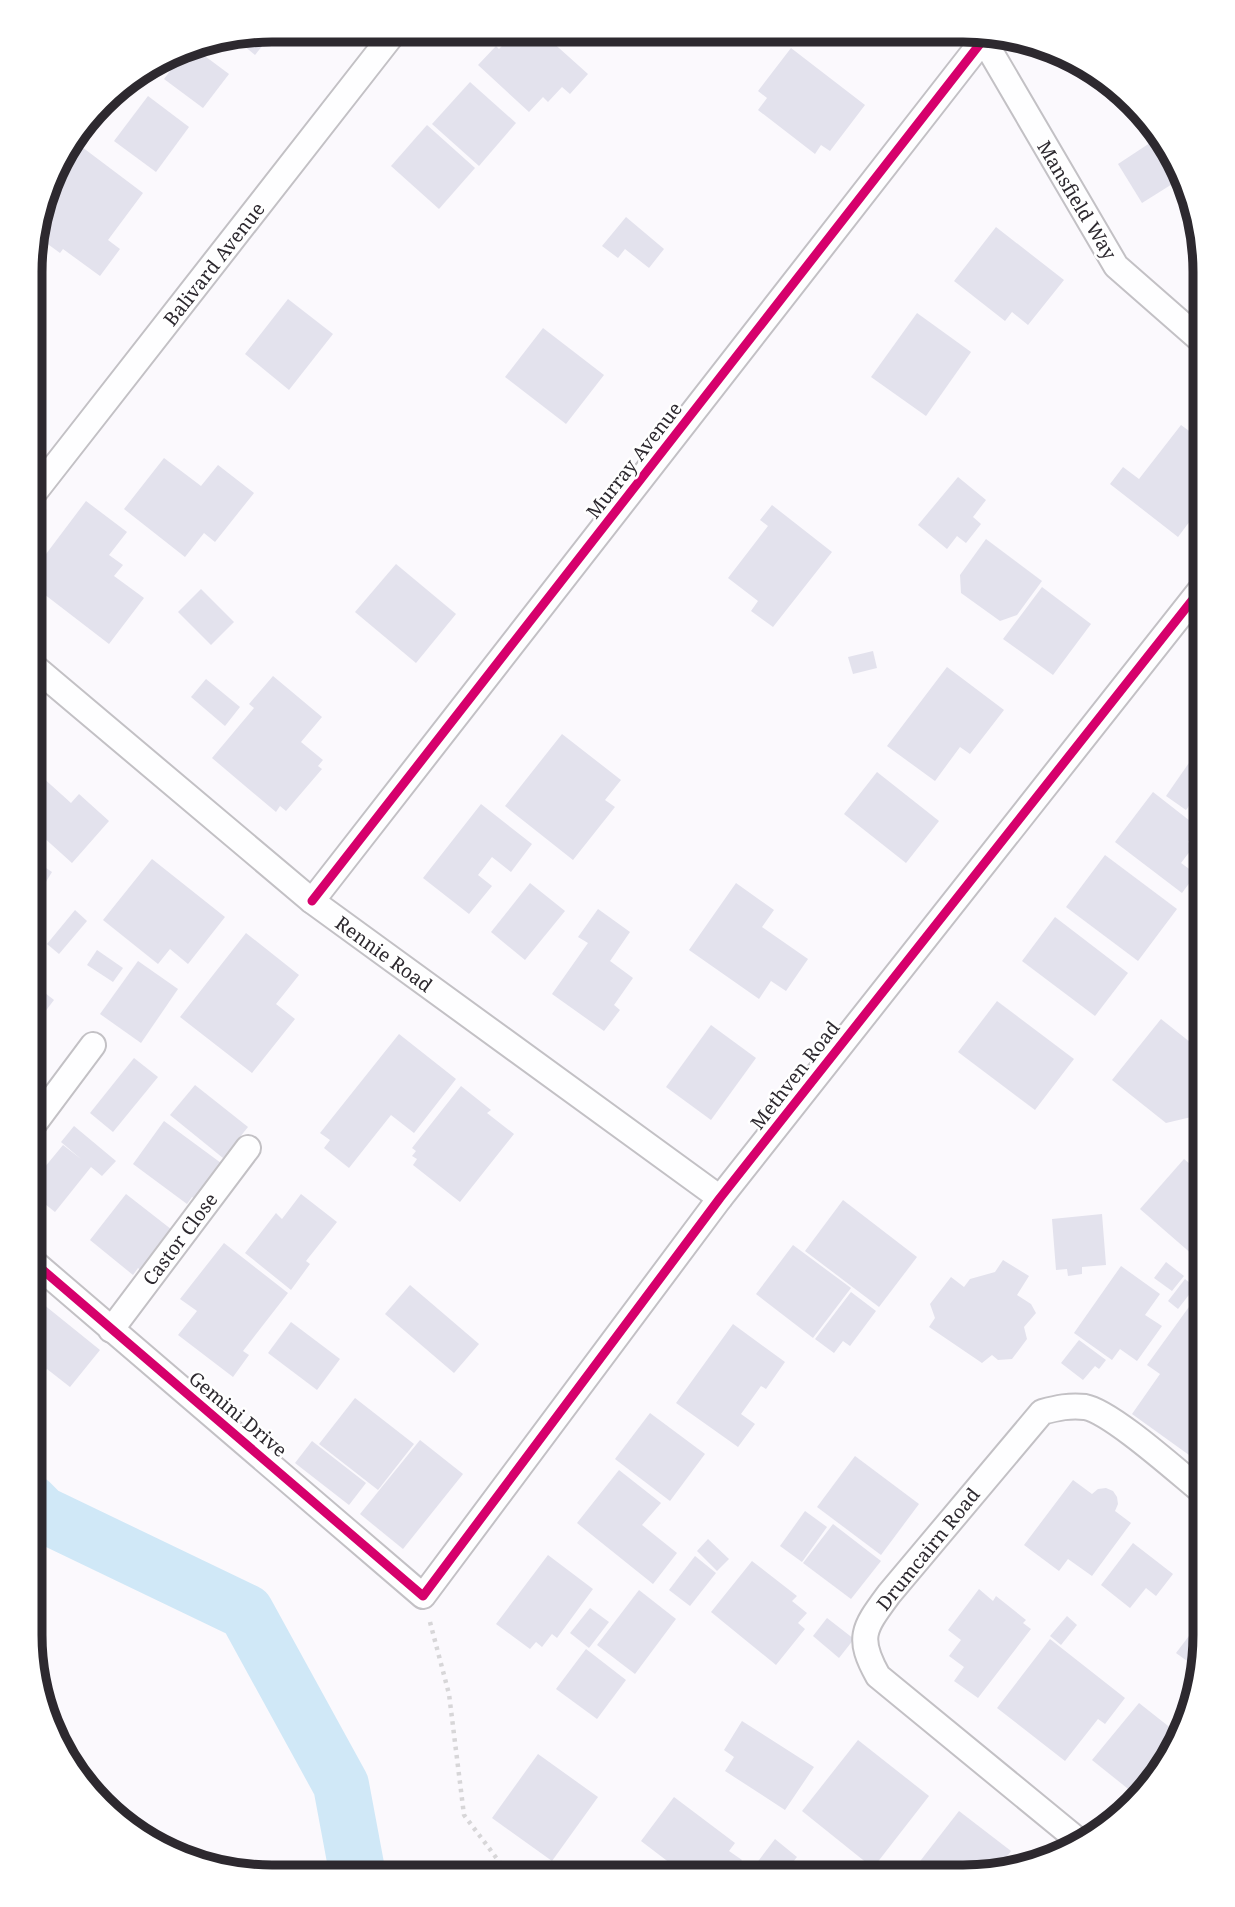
<svg xmlns="http://www.w3.org/2000/svg" width="1235" height="1907" font-family="'Noto Serif',serif">
<rect width="100%" height="100%" fill="#fbf9fd"/>
<g fill="none" stroke-linecap="round" stroke-linejoin="round">
<path stroke="#d0e8f7" stroke-width="56" d="M30,1502L42,1514L246,1612L341,1785L358,1876"/>
</g>
<g fill="#e3e2ed">
<path d="M272,30H275L255,55L232,36Z"/>
<path d="M517,30L540,31L588,74L570,94L562,87L548,102L543,97L529,112L478,65L496,46L499,49Z"/>
<path d="M190,45L229,74L203,108L164,79Z"/>
<path d="M791,48L865,105L830,151L821,145L815,154L758,110L767,98L758,91Z"/>
<path d="M1093,73L1111,80L1122,95L1110,102Z"/>
<path d="M470,82L516,123L479,166L432,124Z"/>
<path d="M148,96L189,127L156,172L114,141Z"/>
<path d="M427,125L475,168L439,209L391,166Z"/>
<path d="M1156,139L1185,176L1142,203L1118,164Z"/>
<path d="M78,144L143,193L108,240L120,249L100,276L63,249L60,253L34,234L53,177Z"/>
<path d="M626,217L664,249L649,268L625,249L618,258L602,246Z"/>
<path d="M996,227L1064,280L1028,325L1012,312L1005,321L954,281Z"/>
<path d="M1203,261L1205,272V282L1193,273Z"/>
<path d="M288,299L333,334L289,390L245,354Z"/>
<path d="M917,313L971,352L926,416L871,377Z"/>
<path d="M543,328L604,375L566,424L505,377Z"/>
<path d="M1181,425L1204,442L1198,450L1205,455V501L1178,537L1110,484L1123,467L1139,479Z"/>
<path d="M164,458L201,486L218,465L254,493L215,542L204,533L185,557L124,509Z"/>
<path d="M958,477L986,500L973,517L981,524L966,543L957,536L947,549L918,525Z"/>
<path d="M86,501L127,532L109,555L123,565L114,576L144,598L109,644L31,584V574Z"/>
<path d="M772,505L832,552L773,627L751,611L758,601L728,578L768,526L760,520Z"/>
<path d="M986,539L1042,581L1017,615L1000,621L961,593L960,575Z"/>
<path d="M396,564L456,614L416,663L355,612Z"/>
<path d="M1042,587L1091,624L1053,675L1003,639Z"/>
<path d="M201,589L234,622L211,645L178,612Z"/>
<path d="M873,651L877,668L853,674L848,657Z"/>
<path d="M947,667L1004,710L970,754L960,747L935,781L887,746Z"/>
<path d="M273,676L322,717L301,742L323,760L318,766L322,769L286,811L280,806L276,812L212,758L254,708L249,704Z"/>
<path d="M206,679L240,707L225,726L191,697Z"/>
<path d="M1205,708V741L1189,728Z"/>
<path d="M562,734L621,780L605,800L615,807L573,860L505,806Z"/>
<path d="M1200,747L1205,750V783L1186,810L1166,796Z"/>
<path d="M31,767L71,803L79,794L109,821L72,863L31,826Z"/>
<path d="M877,772L939,821L906,863L844,814Z"/>
<path d="M1153,792L1199,828L1188,842L1194,846L1181,863L1196,874L1182,893L1115,842Z"/>
<path d="M481,804L532,844L511,872L492,857L478,875L492,886L469,914L423,878Z"/>
<path d="M1105,855L1177,909L1138,961L1066,907Z"/>
<path d="M31,858L52,872L41,890L31,883Z"/>
<path d="M152,859L225,917L188,964L170,949L158,964L103,920Z"/>
<path d="M530,883L565,911L525,960L491,932Z"/>
<path d="M736,883L774,910L762,927L808,959L786,991L771,981L759,999L689,950Z"/>
<path d="M598,909L630,932L610,961L633,978L614,1005L620,1010L604,1031L552,994L588,943L578,937Z"/>
<path d="M75,910L87,921L59,954L47,944Z"/>
<path d="M1055,917L1128,973L1095,1016L1022,961Z"/>
<path d="M246,933L299,975L276,1004L295,1019L252,1073L180,1017Z"/>
<path d="M97,950L123,968L113,982L87,965Z"/>
<path d="M138,961L178,989L141,1043L100,1014Z"/>
<path d="M31,982L54,1000L31,1030Z"/>
<path d="M997,1001L1074,1059L1035,1110L958,1052Z"/>
<path d="M1161,1019L1205,1054L1204,1114L1166,1123L1112,1080Z"/>
<path d="M711,1025L756,1058L711,1120L666,1087Z"/>
<path d="M399,1034L456,1079L414,1133L391,1115L349,1168L324,1148L330,1140L320,1133Z"/>
<path d="M134,1058L158,1077L113,1132L90,1113Z"/>
<path d="M195,1085L248,1127L223,1158L170,1115Z"/>
<path d="M461,1086L491,1110L487,1113L514,1134L460,1202L413,1165L417,1159L412,1156L416,1151L412,1148Z"/>
<path d="M164,1121L221,1163L207,1182L214,1187L201,1204L192,1197L187,1204L133,1164Z"/>
<path d="M74,1126L116,1161L102,1176L91,1167L55,1212L30,1192V1185L63,1145L81,1159L61,1142Z"/>
<path d="M1184,1159L1205,1177V1257L1201,1262L1140,1209Z"/>
<path d="M126,1194L176,1233L144,1273L138,1268L133,1275L90,1240Z"/>
<path d="M301,1194L337,1222L306,1261L310,1264L291,1290L245,1253L276,1213L282,1219Z"/>
<path d="M843,1200L917,1257L879,1307L805,1251Z"/>
<path d="M1102,1214L1106,1265L1082,1267V1274L1068,1276L1067,1269L1056,1270L1052,1219Z"/>
<path d="M224,1243L288,1293L243,1351L249,1355L233,1377L178,1335L197,1311L180,1299Z"/>
<path d="M793,1245L851,1288L813,1338L756,1294Z"/>
<path d="M1003,1260L1029,1276L1017,1295L1031,1304L1036,1313L1024,1327L1027,1339L1012,1359L998,1360L992,1355L982,1363L929,1327L935,1318L930,1304L951,1277L964,1287L970,1279L995,1272Z"/>
<path d="M1166,1262L1184,1276L1172,1291L1154,1278Z"/>
<path d="M1121,1266L1160,1294L1145,1315L1162,1326L1137,1361L1120,1349L1112,1360L1074,1333Z"/>
<path d="M1185,1279L1195,1287L1178,1309L1168,1301Z"/>
<path d="M410,1285L479,1344L454,1373L385,1314Z"/>
<path d="M851,1292L876,1311L850,1346L843,1341L834,1353L815,1339Z"/>
<path d="M1199,1293L1205,1297V1448L1196,1460L1132,1414L1160,1374L1147,1365Z"/>
<path d="M43,1304L100,1350L70,1387L47,1369L30,1390V1319Z"/>
<path d="M291,1322L340,1359L317,1390L268,1353Z"/>
<path d="M733,1324L785,1362L766,1389L761,1386L741,1414L755,1424L738,1447L676,1403Z"/>
<path d="M1079,1340L1106,1360L1099,1369L1095,1366L1083,1380L1061,1363Z"/>
<path d="M355,1398L414,1444L378,1490L319,1444Z"/>
<path d="M650,1413L705,1454L670,1501L615,1459Z"/>
<path d="M420,1440L463,1474L403,1549L360,1514Z"/>
<path d="M312,1441L366,1483L349,1505L295,1463Z"/>
<path d="M855,1456L919,1504L881,1555L817,1507Z"/>
<path d="M619,1470L661,1503L642,1525L677,1553L653,1584L577,1523Z"/>
<path d="M1073,1480L1092,1494L1098,1489L1106,1488L1113,1491L1117,1497L1118,1504L1115,1511L1131,1523L1092,1576L1068,1559L1059,1571L1024,1545Z"/>
<path d="M805,1511L827,1527L802,1562L780,1546Z"/>
<path d="M833,1524L881,1561L851,1599L803,1563Z"/>
<path d="M708,1539L729,1559L717,1571L697,1551Z"/>
<path d="M1133,1543L1173,1574L1156,1596L1146,1588L1130,1608L1101,1585Z"/>
<path d="M548,1555L593,1589L557,1638L552,1634L542,1647L536,1642L530,1649L496,1624Z"/>
<path d="M695,1556L716,1573L690,1606L669,1590Z"/>
<path d="M752,1561L797,1596L792,1601L807,1613L798,1623L805,1629L776,1665L711,1612Z"/>
<path d="M979,1589L993,1601L996,1596L1026,1620L1023,1623L1031,1629L978,1698L954,1681L964,1667L949,1656L961,1640L948,1630Z"/>
<path d="M639,1590L676,1619L635,1674L597,1645Z"/>
<path d="M590,1608L609,1622L589,1648L570,1633Z"/>
<path d="M1205,1615V1651L1201,1671L1176,1653Z"/>
<path d="M1067,1616L1077,1625L1061,1645L1050,1636Z"/>
<path d="M827,1618L854,1639L839,1658L813,1636Z"/>
<path d="M1050,1639L1125,1698L1105,1724L1098,1719L1065,1761L997,1708Z"/>
<path d="M586,1649L626,1680L597,1719L556,1689Z"/>
<path d="M1139,1703L1177,1733L1163,1750L1170,1755L1155,1782L1137,1796L1092,1760Z"/>
<path d="M742,1721L814,1767L785,1810L725,1771L734,1757L724,1750Z"/>
<path d="M858,1740L929,1796L873,1868L802,1811Z"/>
<path d="M538,1754L598,1797L552,1861L492,1818Z"/>
<path d="M674,1797L735,1843L729,1851L742,1860L729,1877L687,1876L641,1841Z"/>
<path d="M959,1811L1011,1851L996,1871L963,1877H925L914,1869Z"/>
<path d="M775,1839L797,1857L781,1877H746Z"/>
</g>
<g fill="none" stroke-linecap="round" stroke-linejoin="round">
<g stroke="#c3c1c5" stroke-width="28">
<g id="minor">
<path d="M979,32L1116,266L1205,344"/>
<path d="M31,497L396,30"/>
<path d="M31,664L312,901L720,1198"/>
<path d="M312,901L983,40"/>
<path d="M31,1128L93,1045"/>
<path d="M30,1259L423,1596L720,1198L1205,584"/>
<path d="M111,1330L248,1148"/>
<path d="M1079,1841L878,1676C856,1637 864,1628 889,1594L1042,1412C1057,1408 1070,1405 1085,1407C1112,1412 1180,1474 1205,1494"/>
</g>
</g>
<path stroke="#d7d6d8" stroke-width="4.5" stroke-dasharray="3.5 5" stroke-linecap="butt" d="M430,1622L449,1694L464,1815L510,1876"/>
<use href="#minor" stroke="#fefeff" stroke-width="24"/>
<g stroke="#fff" stroke-width="13">
<g id="cycleway">
<path d="M312,901L983,40"/>
<path d="M30,1259L423,1596L720,1198L1205,584"/>
</g>
</g>
<use href="#cycleway" stroke="#d6006c" stroke-width="9"/>
</g>
<g text-anchor="middle" stroke-width="5" stroke-linejoin="round" paint-order="stroke">
<g font-size="19" fill="#2d292f" stroke="#fff">
<text transform="translate(1077 200) rotate(59)" y="7">Mansfield Way</text>
<text transform="translate(214 264) rotate(-52)" y="7">Balivard Avenue</text>
<text transform="translate(634 460) rotate(-52)" y="7">Murray Avenue</text>
<text transform="translate(384 954) rotate(36)" y="7">Rennie Road</text>
<text transform="translate(795 1075) rotate(-52)" y="7">Methven Road</text>
<text transform="translate(180 1239) rotate(-53)" y="7">Castor Close</text>
<text transform="translate(238 1414) rotate(40)" y="7">Gemini Drive</text>
<text transform="translate(928 1549) rotate(-51)" y="7">Drumcairn Road</text>
</g>
</g>
<path d="M0 0H1235V1907H0ZM272 42H963A230 230 0 0 1 1193 272V1635A230 230 0 0 1 963 1865H272A230 230 0 0 1 42 1635V272A230 230 0 0 1 272 42Z" fill="#fff" fill-rule="evenodd"/>
<path fill="none" stroke="#2d292f" stroke-width="9" d="M272 42H963A230 230 0 0 1 1193 272V1635A230 230 0 0 1 963 1865H272A230 230 0 0 1 42 1635V272A230 230 0 0 1 272 42Z"/>
</svg>
